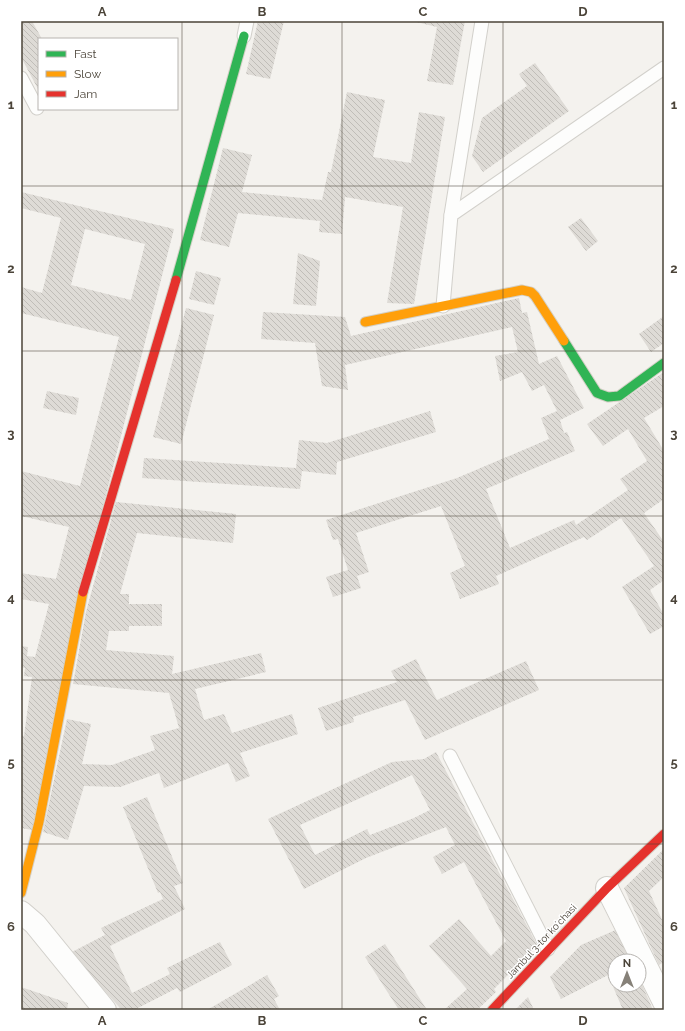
<svg xmlns="http://www.w3.org/2000/svg" width="685" height="1031" font-family="Raleway,sans-serif">
<defs>
<pattern id="building-back-hatch" width="6" height="6" patternUnits="userSpaceOnUse"><rect width="6" height="6" fill="#dedbd6"/><path d="M-1 5l2 2M0 0l6 6M5-1l2 2" fill="none" stroke="#c0bdb8"/></pattern>
</defs>
<rect width="100%" height="100%" fill="#f4f2ee"/>
<g fill="url(#building-back-hatch)" fill-rule="evenodd">
<path d="M21,21H32L42,39H39V91L21,57Z"/>
<path d="M258,21H284L270,79L246,74Z"/>
<path d="M412,21H465L453,85L427,81L437,27Z"/>
<path d="M535,63L569,111L483,172L472,156L482,118L527,86L519,74Z"/>
<path d="M347,92L385,100L373,157L411,163L419,112L445,117L414,304L387,303L403,207L345,197L342,234L319,232L320,221L238,213L229,247L200,240L223,148L252,155L242,192L322,200L328,172H331Z"/>
<path d="M21,192L174,229L100,518L32,830L21,828V735L24,736L32,677L24,676L25,668L21,667V646L28,647L27,656L35,657L49,604L21,599V573L56,579L69,527L21,516V471L80,486L119,337L21,313V287L42,293L61,218L21,208ZM85,229L145,244L131,300L71,285Z"/>
<path d="M581,218L598,241L586,251L568,227Z"/>
<path d="M298,253L320,261L316,306L293,304Z"/>
<path d="M196,271L221,278L214,305L189,299Z"/>
<path d="M519,298L522,313L527,312L539,364L557,356L584,408L560,420L564,433L567,432L575,451L486,489L510,548L574,520L576,525L628,490L620,479L647,461L628,429L603,446L587,424L664,372V406L644,418L664,451V499L644,513L664,542V580L650,590L664,615V626L650,634L622,587L654,566L621,518L587,540L584,537L496,576L499,584L460,599L450,573L465,566L441,506L356,533L369,572L357,576L361,588L333,597L326,577L348,570L338,539L333,540L326,520L457,478L549,439L541,418L557,411L544,385L532,391L522,372L500,381L495,356L518,352L512,327L345,365L348,390L322,386L315,343L261,339L263,312L345,317L351,336Z"/>
<path d="M186,308L214,315L181,444L153,437Z"/>
<path d="M664,316V343L651,352L639,334Z"/>
<path d="M47,391L79,398L76,415L43,408Z"/>
<path d="M430,411L436,432L337,462L336,475L302,471L300,489L142,478L144,458L296,468L299,440L327,443Z"/>
<path d="M116,502L236,514L233,543L137,533L120,594H129V604H162V626H129V631H109L106,650L174,656L172,674L261,653L266,672L195,689L204,720L224,714L232,733L292,714L298,734L240,753L250,776L236,782L228,763L164,788L159,773L120,787L84,786L68,840L43,832L67,719L91,724L82,764L112,765L155,750L150,736L179,728L169,693L73,684L86,612Z"/>
<path d="M416,659L437,700L526,661L539,690L425,740L405,700L353,717L354,722L326,731L318,708L397,682L391,671Z"/>
<path d="M436,752L537,945L494,989L496,992L477,1010H444L467,989L429,946L459,919L491,956L506,941L464,862L442,874L433,857L455,845L446,827L366,858L304,889L268,819L392,762L424,759ZM412,775L430,810L414,818L370,835L367,829L315,855L300,825Z"/>
<path d="M147,797L183,883L174,886L185,909L110,946L132,993L170,974L167,968L220,942L232,965L180,992L177,988L134,1010H122L70,953L105,935L101,928L163,899L160,892L158,893L123,807Z"/>
<path d="M664,849V877L649,891L664,924V962L659,965L624,888Z"/>
<path d="M618,929L632,961H615V985H639V978L653,1010H623L608,975L561,999L550,977L581,945Z"/>
<path d="M385,944L427,1010H399L365,957Z"/>
<path d="M267,975L279,996L274,999L280,1010H207Z"/>
<path d="M21,987L68,1003L67,1010H21Z"/>
<path d="M528,997L534,1010H515Z"/>
</g>
<g fill="none" stroke-linecap="round" stroke-linejoin="round">
<g stroke="#d2d0cb" stroke-width="15">
<g id="lane">
<path d="M244,36L247,21"/>
<path d="M21,78L37,108"/>
<path d="M451,215L482,21"/>
<path d="M443,306L451,215L664,68"/>
<path d="M450,756L548,949"/>
</g>
</g>
<g stroke="#d2d0cb" stroke-width="24">
<g id="street">
<path d="M607,888L664,1002"/>
<path d="M21,912L35,924L105,1010"/>
</g>
</g>
<g stroke="#d3cfc5" stroke-width="11">
<g id="fast">
<path d="M176,280L244,36"/>
<path d="M564,341L597,393L608,397L619,396L664,363"/>
</g>
</g>
<g stroke="#d3cfc5" stroke-width="11">
<g id="slow">
<path d="M365,322L522,290L531,292L535,296L564,341"/>
<path d="M21,893L39,822L83,592"/>
</g>
</g>
<g stroke="#d3cfc5" stroke-width="11">
<g id="jam">
<path d="M83,592L176,280"/>
<path d="M492,1010L607,888L664,834"/>
</g>
</g>
<use href="#lane" stroke="#fdfdfc" stroke-width="13"/>
<use href="#street" stroke="#fdfdfc" stroke-width="22"/>
<use href="#fast" stroke="#30b455" stroke-width="9"/>
<use href="#slow" stroke="#ff9f0a" stroke-width="9"/>
<use href="#jam" stroke="#e5322d" stroke-width="9"/>
</g>
<path fill="none" stroke="#4b4439" stroke-width="1" stroke-opacity="0.55" d="M182,21V1010M342,21V1010M503,21V1010M21,186H664M21,351H664M21,516H664M21,680H664M21,844H664"/>
<g text-anchor="middle" stroke-width="3" stroke-linejoin="round" paint-order="stroke">
<g font-size="10" fill="#4b4439" stroke="#fff">
<text transform="translate(541 941) rotate(-47)" y="4">Jambul 3-tor koʻchasi</text>
</g>
</g>
<rect width="685" height="1031" fill="none" stroke="#ffffff" stroke-width="44"/>
<rect x="38" y="38" width="140" height="72" fill="#ffffff" stroke="#b7b4b0"/>
<rect x="46" y="51" width="20" height="6" fill="#30b455" stroke="#b7b4b0"/>
<text x="74" y="58" font-size="12" fill="#4b4439">Fast</text>
<rect x="46" y="71" width="20" height="6" fill="#ff9f0a" stroke="#b7b4b0"/>
<text x="74" y="78" font-size="12" fill="#4b4439">Slow</text>
<rect x="46" y="91" width="20" height="6" fill="#e5322d" stroke="#b7b4b0"/>
<text x="74" y="98" font-size="12" fill="#4b4439">Jam</text>
<g transform="translate(627 973)"><circle r="19" fill="#ffffff" stroke="#b7b4b0"/>
<path d="M0-3L7 15L0 10L-7 15Z" fill="#868178"/>
<text y="-6" font-size="11" font-weight="bold" text-anchor="middle" fill="#4b4439">N</text>
</g>
<rect x="22" y="22" width="641" height="987" fill="none" stroke="#4b4439" stroke-width="1.5"/>
<g font-size="13" text-anchor="middle" font-weight="bold" fill="#4b4439">
<text x="102" y="16">A</text>
<text x="262" y="16">B</text>
<text x="423" y="16">C</text>
<text x="583" y="16">D</text>
<text x="11" y="109">1</text>
<text x="674" y="109">1</text>
<text x="11" y="273">2</text>
<text x="674" y="273">2</text>
<text x="11" y="438">3</text>
<text x="674" y="438">3</text>
<text x="11" y="602">4</text>
<text x="674" y="602">4</text>
<text x="11" y="767">5</text>
<text x="674" y="767">5</text>
<text x="11" y="931">6</text>
<text x="674" y="931">6</text>
<text x="102" y="1025">A</text>
<text x="262" y="1025">B</text>
<text x="423" y="1025">C</text>
<text x="583" y="1025">D</text>
</g>
</svg>
